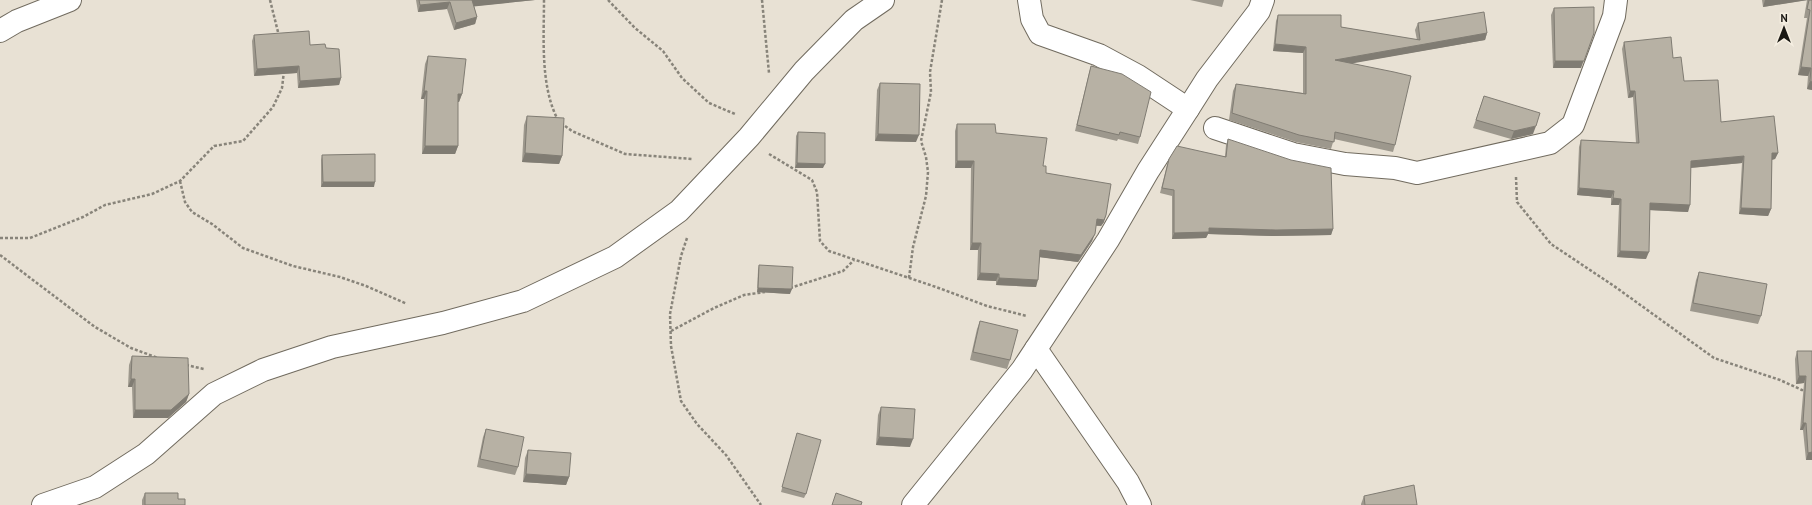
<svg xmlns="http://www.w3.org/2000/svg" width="1812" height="505" font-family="'PT Sans',sans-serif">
<rect width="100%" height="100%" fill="#e8e1d4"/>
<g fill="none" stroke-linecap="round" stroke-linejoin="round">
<g stroke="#716b5f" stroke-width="24">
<g id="street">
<path d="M1029,0L1032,19L1040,34L1099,55L1138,76L1188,109"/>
<path d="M0,31L17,21L70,0"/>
<path d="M1215,128L1293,154L1345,164L1395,168L1417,173L1550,143L1573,125L1614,16L1616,0"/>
<path d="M1036,349L1128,482L1140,505"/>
<path d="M43,505L95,487L146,454L214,394L263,370L332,347L443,323L523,301L615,257L679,211L749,137L804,71L854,20L883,0"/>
<path d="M913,505L1022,370L1108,240L1148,171L1188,109L1207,79L1259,11L1263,0"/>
</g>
</g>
<g stroke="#88847a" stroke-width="2.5" stroke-dasharray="3 2" stroke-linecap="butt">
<path d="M270,0L279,36"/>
<path d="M544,0C544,38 540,86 558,120"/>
<path d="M608,0L635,28L663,51L682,78L709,103L735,114"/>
<path d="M762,0L769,73"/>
<path d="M561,123L572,131L625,154L693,159"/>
<path d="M769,154L812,180L817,192L820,241L829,251L936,287L987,306L1027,316"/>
<path d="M1516,177L1517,202L1551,244L1614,286L1714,358L1780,380L1802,390L1812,391"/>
<path d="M180,181L185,202L192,212L212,224L243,248L293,266L340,277L366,286L407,304"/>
<path d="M0,238H30L83,217L105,205L152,194L180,181L214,146L243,141L273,107L282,88L284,71"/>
<path d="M687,238L681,256L670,314L671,346L681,401L697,424L726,455L761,505"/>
<path d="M0,255L95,327L131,348L158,358"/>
<path d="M909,278L913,247L926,196L928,172L926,157L921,141L931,92L930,72L942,0"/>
<path d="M790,288L843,271L854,260"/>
<path d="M671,331L714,308L744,295L765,292"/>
<path d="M186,365L204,369"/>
</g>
<use href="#street" stroke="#fff" stroke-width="22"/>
</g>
<g fill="#9d988d">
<path d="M416,0H535L474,6L477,17L475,24L454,30L447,9L418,12Z"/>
<path d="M1190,0H1224L1222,7Z"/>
<path d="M1762,0H1812V90L1807,89L1808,76L1798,75L1807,18H1804L1807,0L1763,7Z"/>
<path d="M1554,8L1581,68H1553L1551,15Z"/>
<path d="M1278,15L1341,27L1417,40L1415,30L1418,23L1487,33L1485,40L1351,63L1395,145L1393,152L1334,139L1331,149L1296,142L1229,120L1233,91L1236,84L1303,93V53L1273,51L1276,21Z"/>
<path d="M254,35L326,48L341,78L339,85L298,88L297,73L254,76L252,41Z"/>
<path d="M1624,42L1673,58L1684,81L1721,122L1778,153L1775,159L1772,160L1771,209L1768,216L1739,214L1742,163L1691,168L1688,212L1650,210L1646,259L1617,257L1619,205H1611V198L1577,195L1579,147L1581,140L1636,143L1633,97L1628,98L1622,49Z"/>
<path d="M428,56L462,94L459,102H458V146L455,154H422L424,99H421L425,64Z"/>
<path d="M1091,66L1140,137L1138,144L1118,139L1117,141L1075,131L1089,73Z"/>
<path d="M880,83L916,142L875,141L877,90Z"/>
<path d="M1484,96L1533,134L1511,139L1473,128Z"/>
<path d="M527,116L562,156L559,164L522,162L524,125Z"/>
<path d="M957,124L996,133L1043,166L1046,173L1104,222L1101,226H1096L1092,241L1078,262L1040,257L1036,287L996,285V281L977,280L978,250H970L971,168H955V131Z"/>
<path d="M798,132L823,168H795L796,136Z"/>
<path d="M1228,139L1333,229L1331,235L1274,236L1208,234L1206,238L1172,239V196L1160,193L1167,165L1169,159L1225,156L1226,145Z"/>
<path d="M322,155L374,187H321V160Z"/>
<path d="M759,265L790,294L757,292L758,270Z"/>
<path d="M1699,272L1761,316L1758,324L1690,311L1696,280Z"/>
<path d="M980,321L1010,360L1007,369L970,360L977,329Z"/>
<path d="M1797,351H1812V460H1806L1803,430H1800L1804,383L1796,384L1795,359Z"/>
<path d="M132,356L189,394L186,402L168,418H133L132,387H128L129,365Z"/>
<path d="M881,407L910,447L876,445L878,415Z"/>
<path d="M486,429L518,467L515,475L477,467L483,437Z"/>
<path d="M797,433L806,494L804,498L781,492Z"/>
<path d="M528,450L569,477L566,485L523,482L525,458Z"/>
<path d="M145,493L185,505H142V500Z"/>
<path d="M1364,496L1417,505H1361V504Z"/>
</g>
<g fill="#807c73">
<path d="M472,0H535L469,7Z"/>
<path d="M1765,0H1808L1763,7Z"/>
<path d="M450,2L447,9L418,12L420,5Z"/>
<path d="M477,17L475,24L454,30L456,23Z"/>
<path d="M1487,33L1485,40L1332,67L1335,60Z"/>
<path d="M1594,33L1581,68H1553L1555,61Z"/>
<path d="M1275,44L1306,47L1303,53L1273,51Z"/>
<path d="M299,66L297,73L254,76L257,69Z"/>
<path d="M1801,67L1811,68L1808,76L1798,75Z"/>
<path d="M341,78L339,85L298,88L300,81Z"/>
<path d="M1810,81L1812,82V90L1807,89Z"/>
<path d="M424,91H427L424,99H421Z"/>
<path d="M1630,91H1635L1633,97L1628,98Z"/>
<path d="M458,94H462L459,102H455Z"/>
<path d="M1536,126L1533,134L1511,139L1514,131Z"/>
<path d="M878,134L919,135L916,142L875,141Z"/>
<path d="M425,146H458L455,154H422Z"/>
<path d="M525,153L562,156L559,164L522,162Z"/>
<path d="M1772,153H1778L1775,159L1770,160Z"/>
<path d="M1744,156L1742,163L1689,168L1691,161Z"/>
<path d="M957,161H974L971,168H955Z"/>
<path d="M797,163L825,164L823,168H795Z"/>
<path d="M323,182H375L374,187H321Z"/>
<path d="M1579,188L1614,191L1611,198L1577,195Z"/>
<path d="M1613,198L1621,199L1619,205H1611Z"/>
<path d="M1650,203L1690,205L1688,212L1648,210Z"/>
<path d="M1741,208L1771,209L1768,216L1739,214Z"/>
<path d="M1106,215L1104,222L1101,226L1094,225L1097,219Z"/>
<path d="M1209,228L1333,229L1331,235L1274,236L1208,234L1206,238L1172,239L1174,233Z"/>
<path d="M1095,234L1092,241L1078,262L1038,257L1040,250Z"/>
<path d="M972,243H981L978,250H970Z"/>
<path d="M1620,251L1649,252L1646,259L1617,257Z"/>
<path d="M980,273L999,274L996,281L977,280Z"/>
<path d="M999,278L1038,280L1036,287L996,285Z"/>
<path d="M758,288L792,289L790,294L757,292Z"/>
<path d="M1799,376H1806L1804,383L1796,384Z"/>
<path d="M131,379H135L132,387H128Z"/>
<path d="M189,394L186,402L168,418H133L135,410Z"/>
<path d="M1803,423H1806L1803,430H1800Z"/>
<path d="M879,437L913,439L910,447L876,445Z"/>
<path d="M1812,452V460H1806L1808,453Z"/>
<path d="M526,474L569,477L566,485L523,482Z"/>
</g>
<g fill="#b7b1a4" stroke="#807c73">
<path d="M419,0H473H472L477,17L456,23L450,2L420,5Z"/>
<path d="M1809,0H1812V82L1810,81L1811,68L1801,67L1810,10L1807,9Z"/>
<path d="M1594,7V33L1584,61H1555L1554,8Z"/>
<path d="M1484,12L1487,33L1335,60L1394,72L1411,76L1395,145L1335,132L1334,142L1299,135L1232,113L1236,84L1306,94V47L1275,44L1278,15H1341V27L1420,40L1418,23Z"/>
<path d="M309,31L310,45L325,44L326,48L339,49L341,78L300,81L299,66L257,69L254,35Z"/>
<path d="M1671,37L1673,58L1681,57L1684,81L1718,80L1721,122L1774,116L1778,153H1772L1771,209L1741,208L1744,156L1691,161L1690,205L1650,203L1649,252L1620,251L1621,199L1613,198L1614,191L1579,188L1581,140L1639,143L1635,91H1630L1624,42Z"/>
<path d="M428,56L466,59L462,94H458V146H425L427,91H424Z"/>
<path d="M1091,66L1122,74L1151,92L1140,137L1120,132L1119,135L1077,125Z"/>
<path d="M880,83L920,84L919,135L878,134Z"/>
<path d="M1484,96L1540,113L1536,126L1514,131L1476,120Z"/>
<path d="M527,116L564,118L562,156L525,153Z"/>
<path d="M957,124H995L996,133L1047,138L1043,166H1046V173L1111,184L1106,215L1104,220L1097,219L1095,234L1081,255L1040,250L1038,280L999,278V274L980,273L981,243H972L974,161H957Z"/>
<path d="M798,132L825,133V164L797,163Z"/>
<path d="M1228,139L1291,160L1331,168L1333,229L1276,230L1209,228V232L1174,233V190L1162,188L1169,159L1177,146L1226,157Z"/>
<path d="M375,154V182H323L322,155Z"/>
<path d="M759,265L793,267L792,289L758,288Z"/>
<path d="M1699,272L1767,284L1761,316L1693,303Z"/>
<path d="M980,321L1018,330L1010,360L973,352Z"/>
<path d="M1797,351H1812V452L1808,453L1806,423H1803L1806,376H1799Z"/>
<path d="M132,356L188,358L189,394L171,410H135V379H131Z"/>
<path d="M881,407L915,409L913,439L879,437Z"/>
<path d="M486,429L524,437L518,467L480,459Z"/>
<path d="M797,433L821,440L806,494L782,487Z"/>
<path d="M528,450L571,453L569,477L526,474Z"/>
<path d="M1414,485L1417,505H1365L1364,496Z"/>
<path d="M145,493H178V499H185V505H145Z"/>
<path d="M836,493L862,502L861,505H832Z"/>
</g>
<g transform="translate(1784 28)" stroke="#f5eee1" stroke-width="3" paint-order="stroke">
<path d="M0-3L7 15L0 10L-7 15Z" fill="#1a1813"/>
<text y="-6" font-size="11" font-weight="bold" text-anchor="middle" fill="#1a1813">N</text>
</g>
</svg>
